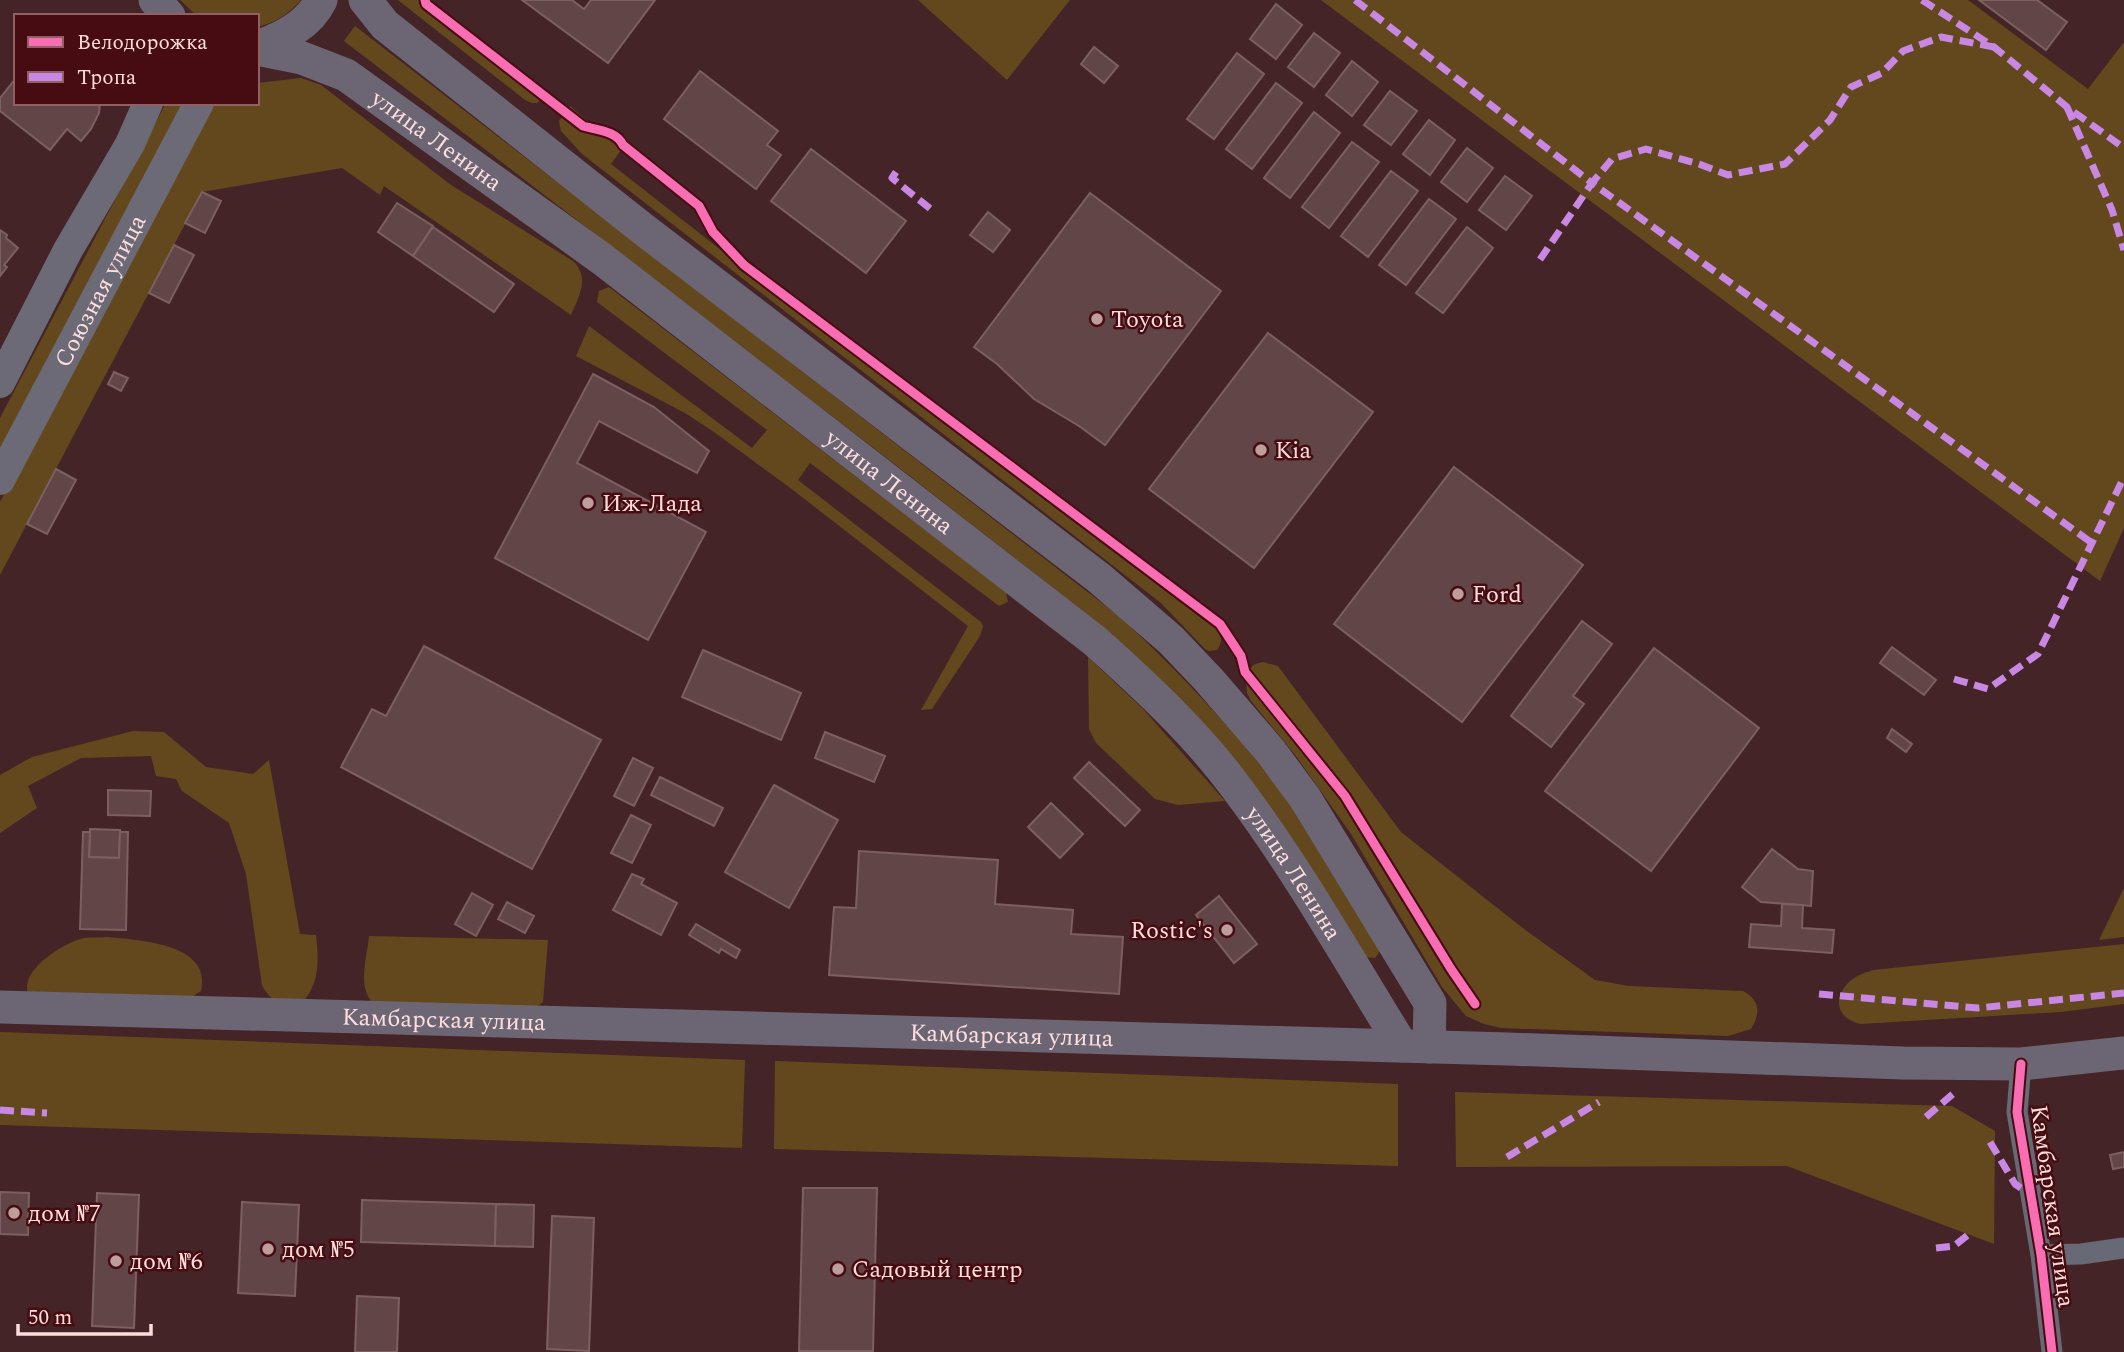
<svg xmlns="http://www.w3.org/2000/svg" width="2124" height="1352" font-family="Spectral,serif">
<rect width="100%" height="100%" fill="#452427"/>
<g fill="#63481d">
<path d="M180,0H301C289,14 275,23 257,27V16H197Z"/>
<path d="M398,0H423L425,5L543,97L537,103H532L525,100Z"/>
<path d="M918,0H1070L1007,80Z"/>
<path d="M1321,0H1968L2088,89L2124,42V528L2100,581Z"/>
<path d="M355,26L1120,617C1189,681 1253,750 1307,827C1333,867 1356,910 1380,951L1375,958L1366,957L1112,634L897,466L344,41Z"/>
<path d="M301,78L321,85L451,185L573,261C590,277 579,297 571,315L384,186L380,195L342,168L202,192L0,575V502L209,103H257V83Z"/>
<path d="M166,103H186L0,457V418Z"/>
<path d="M570,106L621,150L611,164L927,411L1216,629C1222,636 1223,642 1217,650L1209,651L1205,649L1161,603L582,154L561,131L559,121Z"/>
<path d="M609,287L1006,592L1008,602L999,606L810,463L798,480L981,622L983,626L980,636L932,709L921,710L968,626L793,490L714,432L685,413L576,356L589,326L752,448L767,430L597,302L599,291Z"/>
<path d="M1088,657L1143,709L1225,801L1178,805L1155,799L1096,743L1089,729Z"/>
<path d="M1263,662L1278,666L1401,832L1524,929L1595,980L1629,986L1743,991C1760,1000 1761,1013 1751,1029L1728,1036L1501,1028L1484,1024L1466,1016L1442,987L1351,834L1296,756L1251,701L1247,693L1245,672L1255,664Z"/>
<path d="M133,731L164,732L206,767L253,774L269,760L300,934L316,935C319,961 320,985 300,1005C281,1003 271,1003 262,985L246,874L229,823L182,791L176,779L156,776L151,756L81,758L28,786L37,808L0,833V775L32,757Z"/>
<path d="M2124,888V937L2099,940Z"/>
<path d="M369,936L548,940L543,1002L532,1011L375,1005C356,989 367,959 369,936Z"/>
<path d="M107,937C137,940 213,943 201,991L191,997L28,992C21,969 65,942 84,938C92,937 100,938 107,937Z"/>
<path d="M2124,944V1004L2061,1012L1860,1024C1838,1019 1832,1000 1848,983C1855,976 1864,973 1873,970Z"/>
<path d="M0,1032L745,1060L742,1148L0,1125Z"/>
<path d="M775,1061L1398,1084V1166L774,1149Z"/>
<path d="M1455,1092L1952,1106L1995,1131L1994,1244L1787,1166L1456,1167Z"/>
</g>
<g fill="#624647" stroke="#7c5f61" stroke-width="2">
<path d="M522,0H572L584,9L591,0H655L608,63Z"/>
<path d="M1979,0H2037L2067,22L2046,50Z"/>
<path d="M1276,4L1302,25L1276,59L1250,39Z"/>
<path d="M1314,33L1340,53L1314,87L1288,67Z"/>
<path d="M1094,47L1118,66L1104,83L1081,64Z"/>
<path d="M1237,53L1264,74L1214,139L1187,119Z"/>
<path d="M1352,61L1378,82L1352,116L1326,95Z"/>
<path d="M700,71L778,131L767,145L781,155L756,189L664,119Z"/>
<path d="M16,78V103H100L99,113L91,129L81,141L67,129L50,150L0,111V98Z"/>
<path d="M1276,83L1302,103L1252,169L1226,149Z"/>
<path d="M1390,91L1417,111L1391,145L1364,125Z"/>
<path d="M1314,112L1340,133L1290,198L1264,178Z"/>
<path d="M1429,120L1455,140L1430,175L1403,154Z"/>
<path d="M1352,142L1379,162L1329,228L1302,207Z"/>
<path d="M1467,148L1493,168L1467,202L1441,182Z"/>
<path d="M811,149L906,221L866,273L771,201Z"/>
<path d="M1391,171L1418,191L1368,257L1341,236Z"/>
<path d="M1505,176L1532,196L1506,230L1479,210Z"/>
<path d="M202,192L221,201L205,233L185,223Z"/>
<path d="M1090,193L1221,291L1105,445L1079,426L1034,399L997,364L974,347Z"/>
<path d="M1429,199L1456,219L1406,285L1379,265Z"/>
<path d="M397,203L433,226L413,256L378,232Z"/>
<path d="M988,212L1010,230L993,252L970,235Z"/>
<path d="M433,227L514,284L494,312L413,256Z"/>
<path d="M1467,227L1493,248L1443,313L1416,293Z"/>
<path d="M0,230L7,235L6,238L18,248L4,265L7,267L0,276Z"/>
<path d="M174,245L194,255L169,303L149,293Z"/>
<path d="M1268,333L1373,412L1254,568L1149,489Z"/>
<path d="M114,372L128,378L121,391L108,384Z"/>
<path d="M593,374L654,407L709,451L697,473L599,421L577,463L706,532L648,640L495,558Z"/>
<path d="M1454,467L1583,565L1462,722L1334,624Z"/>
<path d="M56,469L76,480L47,534L27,524Z"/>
<path d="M1582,621L1612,644L1573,696L1584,704L1551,747L1511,716Z"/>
<path d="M424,646L601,740L532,869L341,767L372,709L386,716Z"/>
<path d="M1892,647L1936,680L1924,695L1880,663Z"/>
<path d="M1654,648L1759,728L1651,871L1545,791Z"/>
<path d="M703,650L801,693L781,740L682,697Z"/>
<path d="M1892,729L1912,744L1906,752L1887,738Z"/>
<path d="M825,732L885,756L874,782L815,758Z"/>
<path d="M633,758L653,768L634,806L614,796Z"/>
<path d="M1089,762L1140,810L1125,826L1074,778Z"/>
<path d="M660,777L723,808L714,826L651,795Z"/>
<path d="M774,785L838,820L789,908L725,872Z"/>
<path d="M108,790L151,791L150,816L108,815Z"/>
<path d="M1051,803L1083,834L1060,858L1028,827Z"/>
<path d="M631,815L651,825L632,863L611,853Z"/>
<path d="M90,829L120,830L119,858L89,857Z"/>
<path d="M83,832H90L89,857L119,858L120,832H128L126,930L80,929Z"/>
<path d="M1772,849L1798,869L1813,871L1811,906L1761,902L1742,887Z"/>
<path d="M859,851L998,860L995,904L1073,910L1071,934L1123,937L1119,994L829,975L834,907L856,908Z"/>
<path d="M632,874L644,879L641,884L677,903L661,935L613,910Z"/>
<path d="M472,893L493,905L476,936L455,924Z"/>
<path d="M1219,896L1257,944L1234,963L1196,915Z"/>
<path d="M507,902L534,916L525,933L498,919Z"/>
<path d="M1782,904L1803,905L1802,928L1834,930L1832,953L1749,947L1751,924L1781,926Z"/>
<path d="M696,924L740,950L736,958L721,949L719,953L689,935Z"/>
<path d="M2124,1152V1167L2113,1169L2110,1155Z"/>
<path d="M803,1188H877L873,1351H799Z"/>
<path d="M0,1192L29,1193L28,1235L0,1234Z"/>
<path d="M97,1193L139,1195L134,1328L92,1326Z"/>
<path d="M362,1200L496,1204L495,1246L361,1242Z"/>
<path d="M242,1202L299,1205L295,1296L238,1293Z"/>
<path d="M496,1204L534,1205L533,1247L495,1246Z"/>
<path d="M552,1216L594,1218L589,1351L547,1349Z"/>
<path d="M357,1296L399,1298L397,1352H355Z"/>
</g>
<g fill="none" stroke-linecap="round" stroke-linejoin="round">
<g stroke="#676974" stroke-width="21">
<path d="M2021,1064L2017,1112L2041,1255L2052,1352"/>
<path d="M2041,1255L2081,1254L2124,1248"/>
</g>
<g stroke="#6c6a76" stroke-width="30">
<path d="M0,383L68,250L130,144L148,103"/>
<path id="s1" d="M0,480L199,103"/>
</g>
<g stroke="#6c6674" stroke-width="33">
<path d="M155,0L169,16"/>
<path d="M365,0L385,25L643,229L1099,578L1171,640L1209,680L1271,752L1305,798L1430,1003L1429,1047"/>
<path d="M257,47C282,38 309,25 321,0"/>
<path id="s2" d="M257,49L302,58L346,75L602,259L1095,641C1145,686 1195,732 1235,786C1297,868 1348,959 1402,1046"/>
<path id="s3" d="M0,1007L1508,1049L1903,1063L2021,1064L2124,1053"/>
</g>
<g stroke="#c787e3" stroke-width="7" stroke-dasharray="14 7" stroke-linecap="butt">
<path d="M1355,0L1592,183L1537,264"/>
<path d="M1922,0L1994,47L2067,107L2124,148"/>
<path d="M1994,47L1941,37L1903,51L1882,73L1851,87L1830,120L1785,164L1728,175L1699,164L1646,149L1612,159L1592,183L2092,543"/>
<path d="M2067,107L2112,210L2124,250"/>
<path d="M896,172L892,178L933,211"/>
<path d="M1954,679L1988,689L2038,654L2124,477"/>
<path d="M1819,994L1978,1008L2124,993"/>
<path d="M0,1110L47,1113"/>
<path d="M1926,1117L1954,1093"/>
<path d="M1990,1142L2015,1184L2031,1195"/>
<path d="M1507,1157L1599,1102"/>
<path d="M1936,1248L1954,1246L1969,1234"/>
</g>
<g stroke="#470c11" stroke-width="13">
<g id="cycleway">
<path d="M425,0L426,4L583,126C597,130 617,131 623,145L699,206L713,232L744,265L1220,624L1241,656L1245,672L1345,796L1451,969L1475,1004"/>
<path d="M2021,1064L2017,1112L2041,1255L2052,1352"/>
</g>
</g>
<use href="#cycleway" stroke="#f96db3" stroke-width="9"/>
</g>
<g fill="#bd9d9d" stroke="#470c11" stroke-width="2.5">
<circle cx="1097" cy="319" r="7"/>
<circle cx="1261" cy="450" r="7"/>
<circle cx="588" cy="503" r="7"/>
<circle cx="1458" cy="594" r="7"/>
<circle cx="1227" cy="930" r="7"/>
<circle cx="14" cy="1213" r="7"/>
<circle cx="268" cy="1249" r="7"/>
<circle cx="116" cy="1261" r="7"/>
<circle cx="838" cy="1269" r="7"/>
</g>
<g text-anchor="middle" stroke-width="5" stroke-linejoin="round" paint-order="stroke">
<g font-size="24" fill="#fededd" stroke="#470c11">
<text dy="8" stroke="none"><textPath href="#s2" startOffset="205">улица Ленина</textPath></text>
<text dy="8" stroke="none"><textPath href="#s1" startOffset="214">Союзная улица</textPath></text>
<text dy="8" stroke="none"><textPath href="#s2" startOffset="772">улица Ленина</textPath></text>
<text dy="8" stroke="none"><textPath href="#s2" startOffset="1339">улица Ленина</textPath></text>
<text dy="8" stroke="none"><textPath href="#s3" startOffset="444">Камбарская улица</textPath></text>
<text dy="8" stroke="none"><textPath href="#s3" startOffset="1012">Камбарская улица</textPath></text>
<text transform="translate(2053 1206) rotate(82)" y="8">Камбарская улица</text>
</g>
<g font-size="24" fill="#fededd" stroke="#470c11" text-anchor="start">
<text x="1111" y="327">Toyota</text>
<text x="1275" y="458">Kia</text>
<text x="602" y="511">Иж-Лада</text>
<text x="1472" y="602">Ford</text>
<text x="1213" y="938" text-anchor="end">Rostic's</text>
<text x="28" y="1221">дом №7</text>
<text x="282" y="1257">дом №5</text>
<text x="130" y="1269">дом №6</text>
<text x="852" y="1277">Садовый центр</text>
</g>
</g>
<rect x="14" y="14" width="245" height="91" fill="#470c11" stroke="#906063" stroke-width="2"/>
<rect x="28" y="37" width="35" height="10" fill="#f96db3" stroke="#906063" stroke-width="2"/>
<text x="77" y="49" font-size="21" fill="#fededd">Велодорожка</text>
<rect x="28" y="72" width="35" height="10" fill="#c787e3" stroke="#906063" stroke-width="2"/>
<text x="77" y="84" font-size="21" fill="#fededd">Тропа</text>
<path d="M18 1324v10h133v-10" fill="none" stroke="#fededd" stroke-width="3.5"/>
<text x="28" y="1324" font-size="21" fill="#fededd" stroke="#470c11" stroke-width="5" paint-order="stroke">50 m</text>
</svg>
